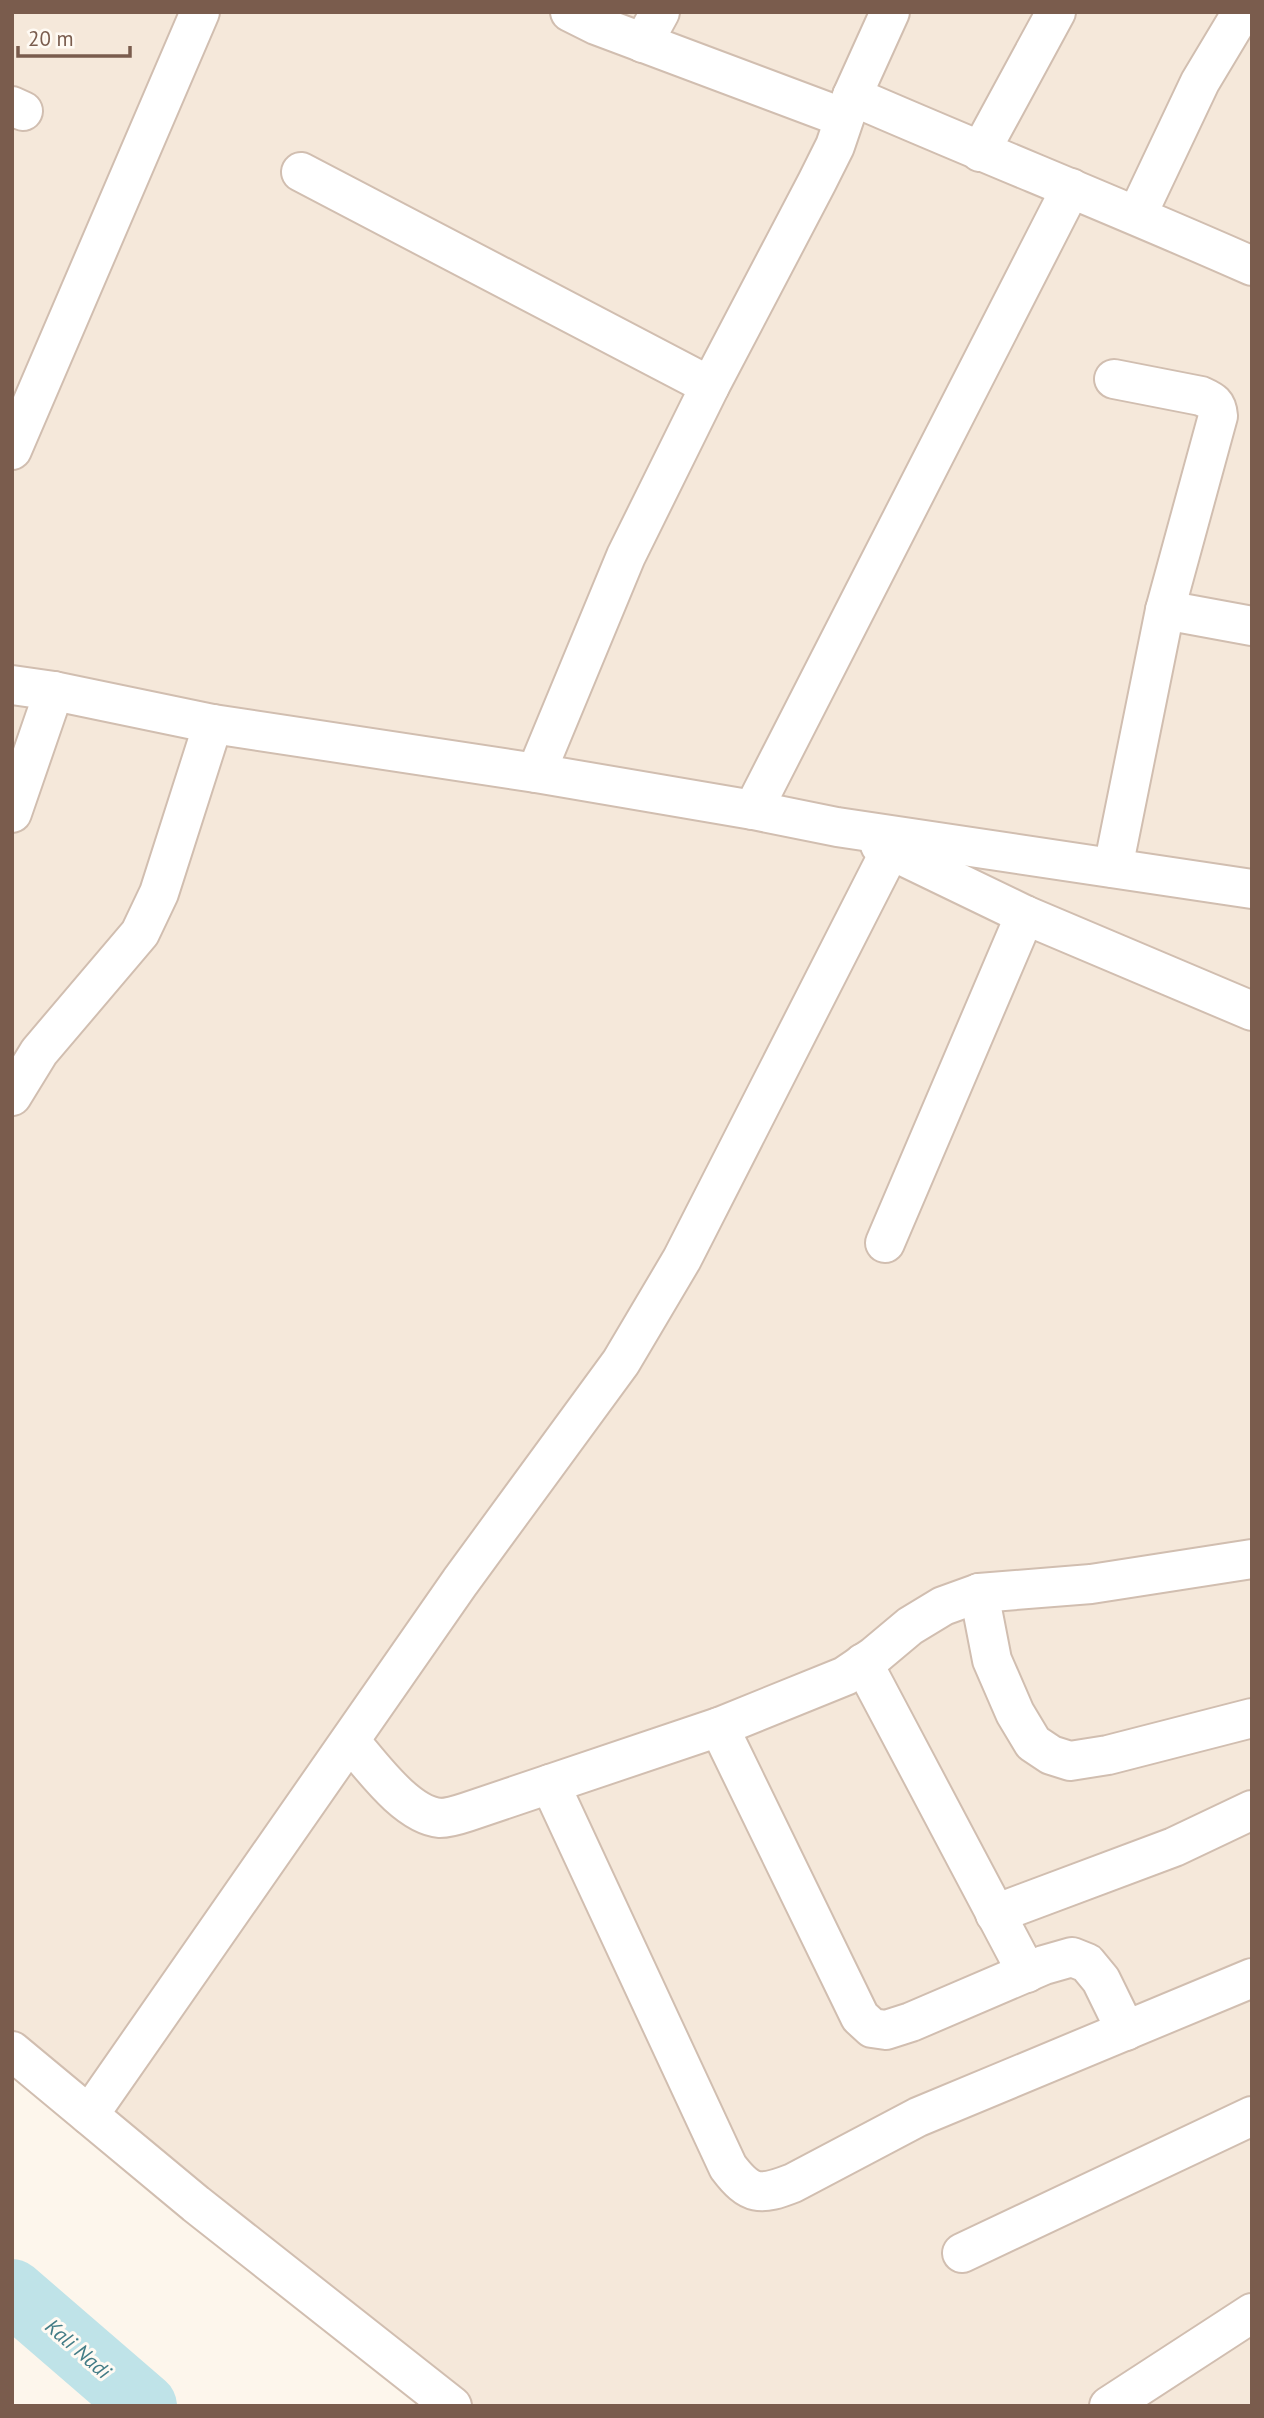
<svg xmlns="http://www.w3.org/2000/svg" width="1264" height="2418" font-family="'PT Sans',sans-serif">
<rect width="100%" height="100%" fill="#fdf6ec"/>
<path fill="#f5e8da" d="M12,12H1252V2406H430L12,2073Z"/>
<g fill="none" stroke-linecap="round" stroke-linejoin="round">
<path stroke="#bfe3e8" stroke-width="66" d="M12,2292L144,2406"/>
<g stroke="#d1beb0" stroke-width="42">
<g id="minor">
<path d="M570,12L596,25L844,118"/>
<path d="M643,43L660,12"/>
<path d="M852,96C985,154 1119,207 1252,266"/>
<path d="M12,106L23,111"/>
<path d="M980,152L1056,12"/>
<path d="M301,172L710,386"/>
<path d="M1137,215L1200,82L1242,12"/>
<path d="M1114,379L1201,396C1212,401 1217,403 1218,416L1165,610"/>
<path d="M12,450L200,12"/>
<path d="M12,685L54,691L213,724L536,773L753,810L837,827L1252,889"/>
<path d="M536,773L626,556L710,386L817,182L835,146L852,96L890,12"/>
<path d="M753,810L1071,188"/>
<path d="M12,813L54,691"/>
<path d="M880,845L1025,915L1252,1011"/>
<path d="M1113,868L1165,610L1252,626"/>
<path d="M12,1096L39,1052L140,933L159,893L213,724"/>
<path d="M885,1243L1025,915"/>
<path d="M979,1593L992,1660L1015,1713L1033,1743L1051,1755L1070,1761L1108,1755L1252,1718"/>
<path d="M863,1663L1027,1973"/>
<path d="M719,1727L860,2017L872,2028L886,2030L911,2022L1044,1965L1072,1957L1087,1963L1101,1980L1126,2031"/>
<path d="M350,1741C371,1765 406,1815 440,1818C448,1818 458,1815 467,1812L719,1727L845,1676L873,1657L910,1626L943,1606L979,1593L1091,1584L1252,1559"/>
<path d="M550,1784L728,2167C750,2196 760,2196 793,2183L918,2117L1252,1978"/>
<path d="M995,1914L1174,1847L1252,1810"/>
<path d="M12,2051L196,2204L452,2406"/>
<path d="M89,2115L460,1582L621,1362L682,1259L891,849"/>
<path d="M962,2253L1252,2116"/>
<path d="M1109,2406L1252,2313"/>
</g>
</g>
<use href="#minor" stroke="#fff" stroke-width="38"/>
</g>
<g text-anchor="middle" stroke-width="6" stroke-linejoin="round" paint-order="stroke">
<g font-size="21" font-style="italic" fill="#437c86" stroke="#fffaf3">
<text transform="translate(78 2349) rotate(41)" y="7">Kali Nadi</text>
</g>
</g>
<rect width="1264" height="2418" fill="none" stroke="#7a5c4d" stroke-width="28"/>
<path d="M18 46v10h112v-10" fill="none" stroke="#7a5c4d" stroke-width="3.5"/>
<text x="28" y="46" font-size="21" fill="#7a5c4d" stroke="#fffaf3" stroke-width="5" paint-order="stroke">20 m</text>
</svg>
